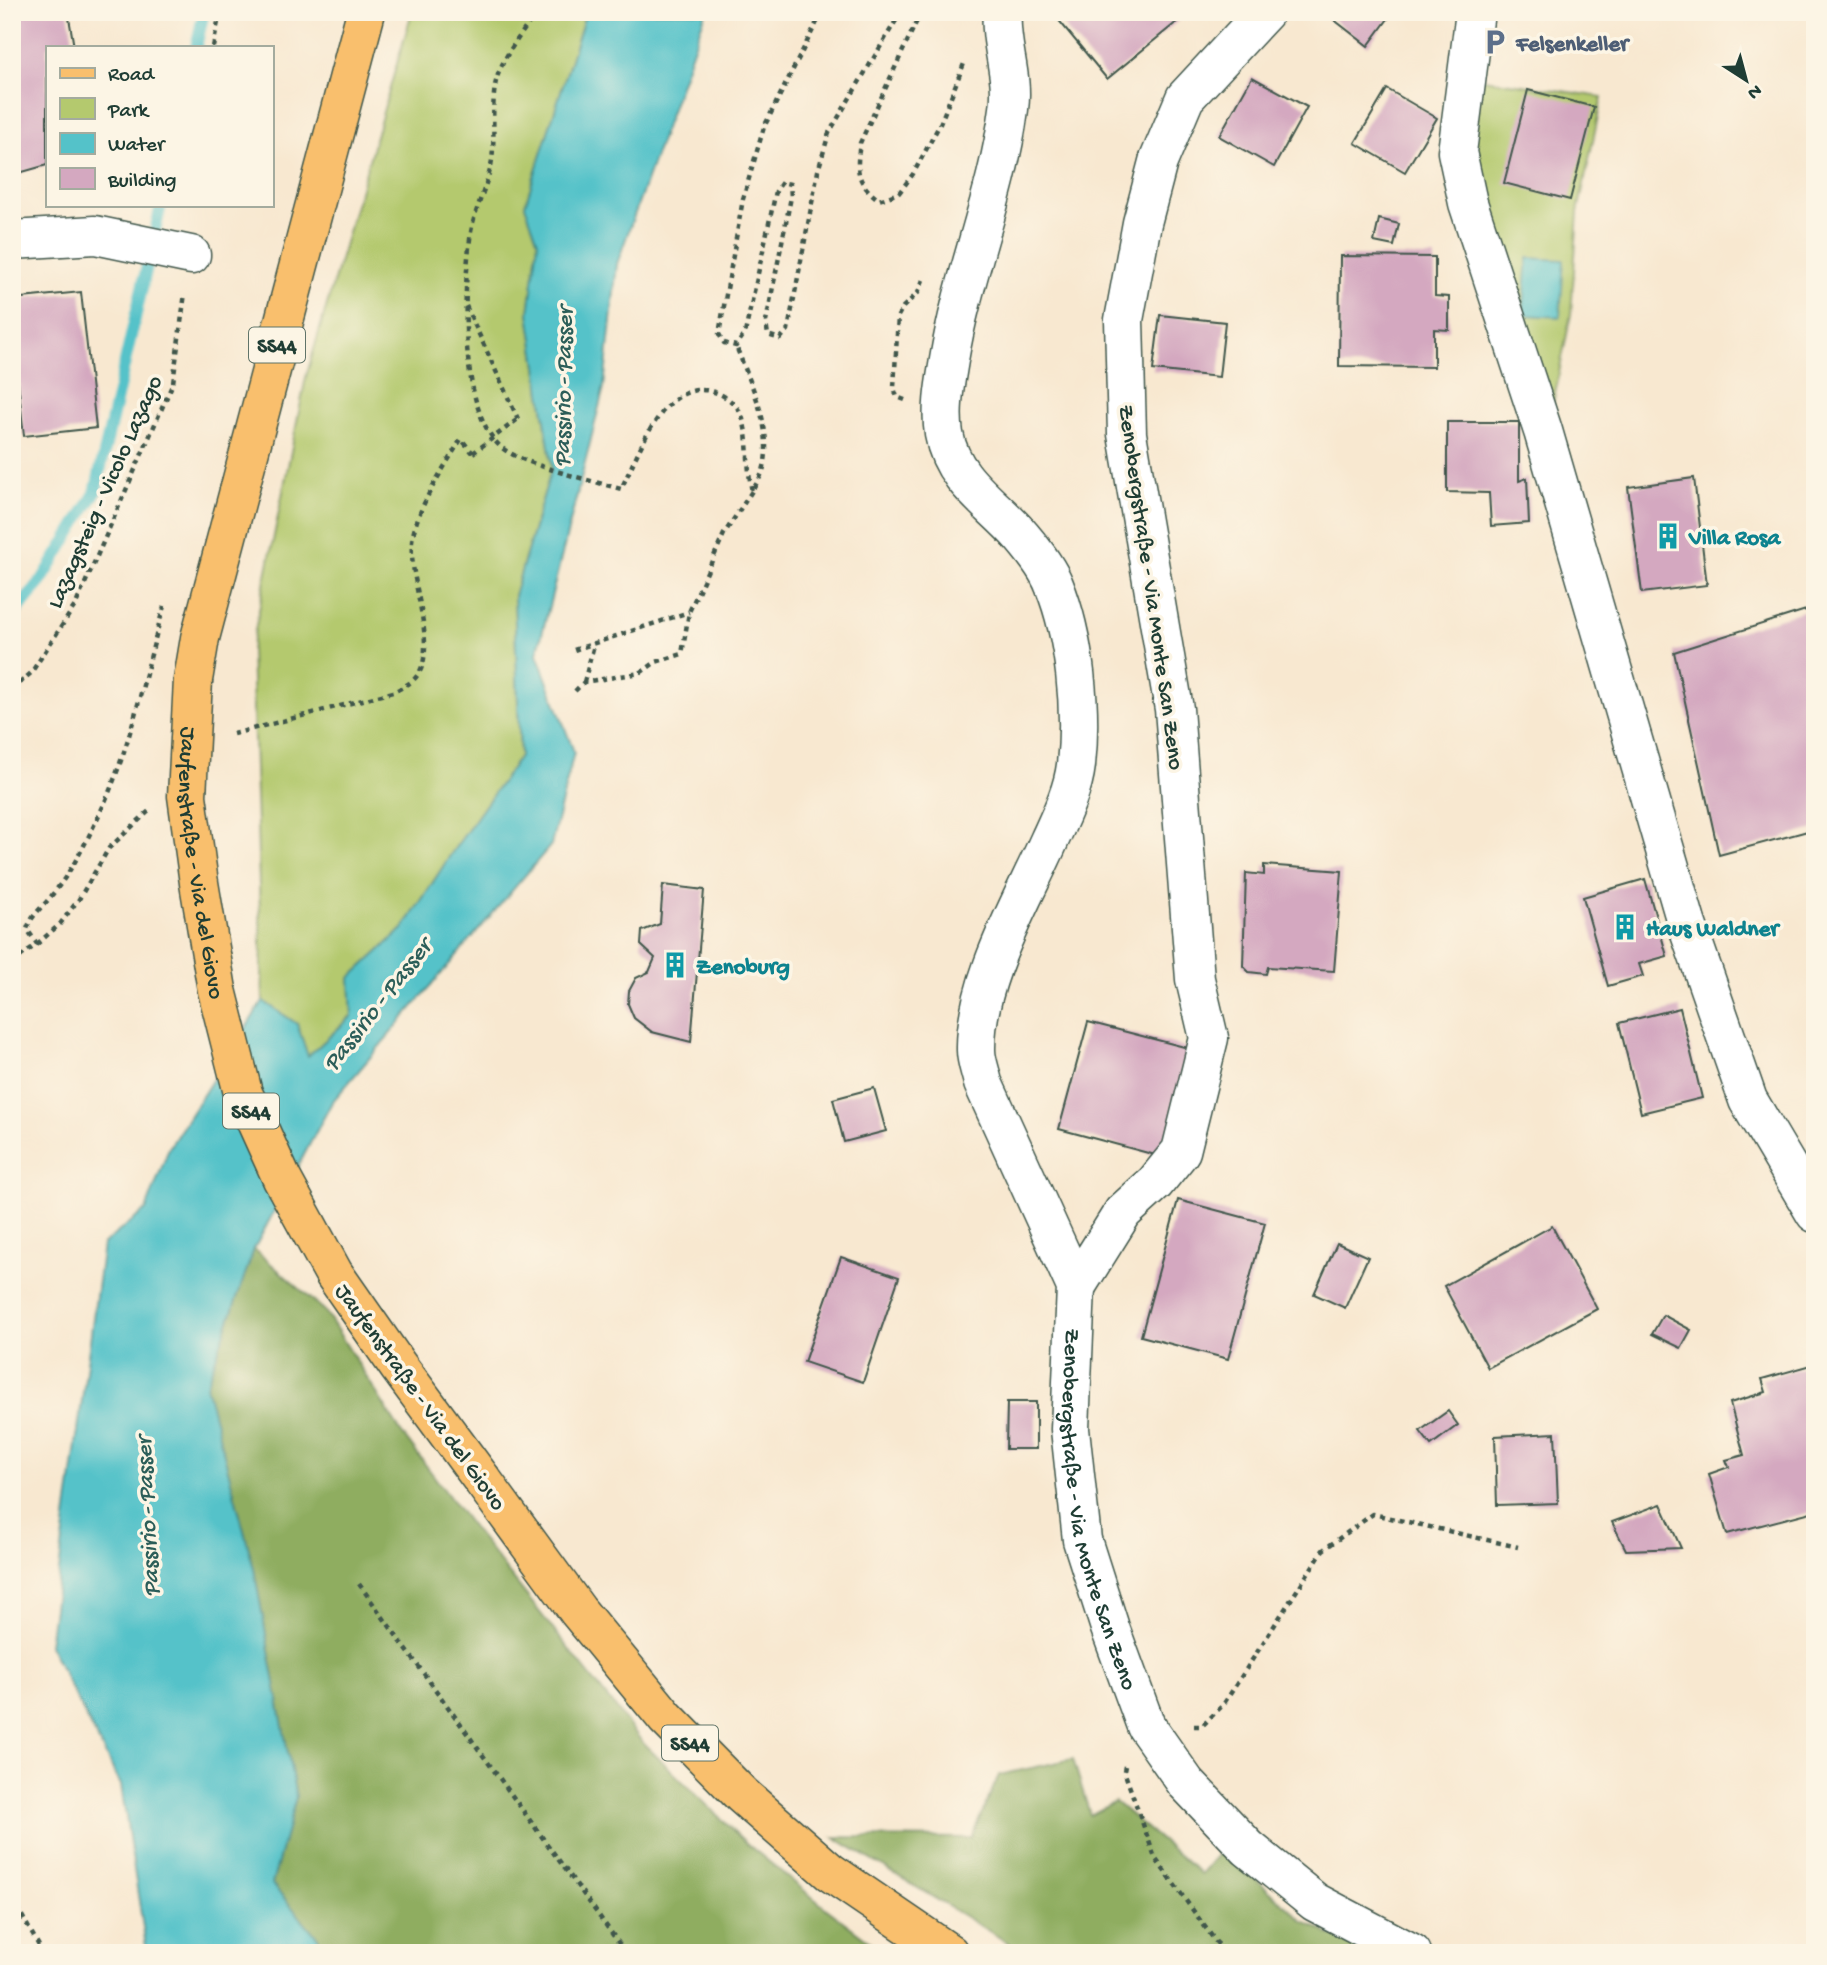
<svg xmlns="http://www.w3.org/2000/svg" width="1827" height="1965" font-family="'Gochi Hand',sans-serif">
<rect width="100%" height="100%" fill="#fcf5e5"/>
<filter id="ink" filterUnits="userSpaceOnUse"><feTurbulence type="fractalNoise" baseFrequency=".0143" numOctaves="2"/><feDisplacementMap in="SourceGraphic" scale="14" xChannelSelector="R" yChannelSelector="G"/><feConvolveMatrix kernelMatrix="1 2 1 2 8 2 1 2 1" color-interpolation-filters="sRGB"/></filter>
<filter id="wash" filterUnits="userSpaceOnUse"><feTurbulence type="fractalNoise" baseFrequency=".00686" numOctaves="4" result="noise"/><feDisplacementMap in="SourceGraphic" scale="28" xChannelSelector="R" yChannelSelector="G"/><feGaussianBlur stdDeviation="1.57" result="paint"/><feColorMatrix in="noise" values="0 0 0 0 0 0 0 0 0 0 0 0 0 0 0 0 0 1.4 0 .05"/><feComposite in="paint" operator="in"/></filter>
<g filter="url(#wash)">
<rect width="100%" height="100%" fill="#f8e8d0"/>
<g fill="#b4c96e" stroke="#6a8351" stroke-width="2">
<path d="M412,12H586L525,205L538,242L529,313L552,467L514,596L520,756L453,851L403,929L350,978L352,1015L308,1057L297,1024L263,1001L251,650L306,377Z"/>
<path d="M1477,78L1602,97L1578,212L1571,314L1551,412L1475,182Z"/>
</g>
<g fill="#8fad61" stroke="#57754a" stroke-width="2">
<path d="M254,1249L325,1311L401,1432L469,1523L644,1744L746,1843L828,1910L885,1953H331L272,1884L296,1797L254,1569L206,1386Z"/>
<path d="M1073,1759L1090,1815L1115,1802L1201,1874L1222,1849L1304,1922L1370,1953H1025L834,1837L971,1838L999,1775Z"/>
</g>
<g fill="#54c2c9" stroke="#3a807e" stroke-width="2">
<path d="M586,12H706L617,264L604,387L537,654L574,752L551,845L332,1102L254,1249L206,1386L254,1569L296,1797L272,1884L331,1953H147L121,1785L49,1645L103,1244L146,1210L169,1148L263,1001L297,1024L308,1056L352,1016L350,978L403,929L453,851L520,756L514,596L552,467L529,313L538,242L525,205Z"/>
<path d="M1528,258L1564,260L1560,317L1523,315Z"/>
</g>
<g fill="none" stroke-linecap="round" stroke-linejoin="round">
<g stroke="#54c2c9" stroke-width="12">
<path d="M196,47L204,12"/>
<path d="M12,617L42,580L95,493L161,205"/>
</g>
</g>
<g id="blocks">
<g fill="#d4a8c0">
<path d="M12,12H68L74,47H47V165L12,175Z"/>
<path d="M1052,12H1189L1107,79Z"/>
<path d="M1324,12H1393L1368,46Z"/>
<path d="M1252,77L1307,107L1274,167L1219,136Z"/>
<path d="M1387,89L1437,118L1405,172L1355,143Z"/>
<path d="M1528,90L1594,107L1570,200L1504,183Z"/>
<path d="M1379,219L1399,224L1394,246L1374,242Z"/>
<path d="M1340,256L1435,257V296L1449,297V330L1434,329V367L1339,366Z"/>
<path d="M81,292L96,428L24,436L12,328V299Z"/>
<path d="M1160,315L1225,322L1219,377L1153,370Z"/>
<path d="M1447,422H1519V481L1527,478L1529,523L1491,526L1489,493L1447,492Z"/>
<path d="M1694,478L1707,585L1642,593L1628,487Z"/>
<path d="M1809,609L1815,646V829L1719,855L1674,652Z"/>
<path d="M1264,865L1342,871L1334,971L1268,967L1266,974L1249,972L1243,966L1246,873L1264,875Z"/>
<path d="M1645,879L1667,956L1639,964L1643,976L1608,986L1583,897Z"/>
<path d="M663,885L704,890L691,1042L652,1032L634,1018L628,1004L629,991L636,978L649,972L655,958L641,945L642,931L660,924Z"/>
<path d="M1680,1008L1702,1098L1641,1113L1619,1023Z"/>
<path d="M1088,1022L1192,1049L1163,1157L1059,1129Z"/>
<path d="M874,1088L886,1131L844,1142L833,1099Z"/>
<path d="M1178,1200L1265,1223L1228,1359L1141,1336Z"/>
<path d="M1552,1226L1597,1309L1488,1368L1444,1286Z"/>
<path d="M1337,1243L1368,1257L1345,1308L1314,1294Z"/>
<path d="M841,1257L899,1277L863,1382L804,1362Z"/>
<path d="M1663,1315L1691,1330L1681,1348L1652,1334Z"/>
<path d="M1815,1364V1511L1727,1534L1709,1474L1729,1467L1726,1460L1744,1455L1730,1403L1766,1392L1762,1379Z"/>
<path d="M1007,1402H1036V1449H1006Z"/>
<path d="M1448,1411L1458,1425L1431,1445L1420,1431Z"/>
<path d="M1555,1433L1558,1503L1497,1505L1495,1436Z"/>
<path d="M1661,1504L1681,1548L1626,1550L1612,1522Z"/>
</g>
</g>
</g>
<g filter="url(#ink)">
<use href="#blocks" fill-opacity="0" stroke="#40574b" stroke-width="2"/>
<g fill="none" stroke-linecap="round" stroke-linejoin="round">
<g stroke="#40574b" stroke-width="41">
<g id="street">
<path id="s1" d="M1002,12C999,44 1014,75 1009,109C998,194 963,275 949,360C945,384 940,409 944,434C952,481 994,504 1022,537C1033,550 1048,569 1054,585C1075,637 1082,709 1076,765C1073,791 1060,817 1049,841C1021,904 975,980 976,1050C976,1061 981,1073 983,1083L1076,1287L1070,1429L1082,1540L1110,1628L1146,1726L1186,1783L1248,1848L1315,1902L1412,1953"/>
<path d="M1475,12L1457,152L1468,203L1543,431L1686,922L1748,1100L1815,1213"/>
<path d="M12,240L95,235L191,255"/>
<path d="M1076,1287L1123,1212L1155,1183L1181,1151L1209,1038L1195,979L1174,709L1127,434L1124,320L1142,223L1158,162L1185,98L1265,12"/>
</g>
</g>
<g stroke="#40574b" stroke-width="41">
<g id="primary">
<path d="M193,680L200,638L366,12"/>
<path d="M483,1481L578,1611L666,1718L742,1795L830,1872L949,1953"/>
</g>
</g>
<g stroke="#40574b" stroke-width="4.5" stroke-dasharray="5 5" stroke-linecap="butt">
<path d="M536,12C522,35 500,58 495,86C491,112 496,139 491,166C486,188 475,209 471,232C463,285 458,409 501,447C520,464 593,481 621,489C638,455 664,376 714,392C725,395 738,405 742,416C750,440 746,467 752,491C756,484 762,476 764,467C773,426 750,383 736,346"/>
<path d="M822,12L764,127L743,199L719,334L724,343L736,346L745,333L776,191L782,182L790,184L791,197L766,322L768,335L780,339L788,330L818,171L829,133L901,12"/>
<path d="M921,12L860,143C856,171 856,182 879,200L899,193L913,174L940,124L965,61"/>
<path d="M213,47L220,12"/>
<path d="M466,306L518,419"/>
<path d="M905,400L897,397L894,388L898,316L903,307L918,293L924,277"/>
<path d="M574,650L689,612"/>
<path d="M584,682L594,645"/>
<path d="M12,690L31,673L76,604L173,383L185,293"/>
<path d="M575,691L584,682L640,673L656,662L682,654L689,612L724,534L752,491"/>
<path d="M233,734L393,692C403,687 413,683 419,673C438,641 405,571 413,535C421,500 443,470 461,439L473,453"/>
<path d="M37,944L60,924L79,899L109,848L150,810"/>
<path d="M12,963L37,944L27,929C32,914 43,907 52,895C70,873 84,847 96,821C129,756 144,676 164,606"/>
<path d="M359,1584L626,1953"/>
<path d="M1194,1726H1202L1223,1705L1323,1550L1373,1514L1518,1547"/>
<path d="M1125,1766L1124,1771L1155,1858L1216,1942L1227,1953"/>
<path d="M12,1898L43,1953"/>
</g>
<use href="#street" stroke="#fff" stroke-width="38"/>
<use href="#primary" stroke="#f9bf6d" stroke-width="38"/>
<g stroke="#40574b" stroke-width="41" stroke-linecap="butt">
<g id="primary-bridge">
<path id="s2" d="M193,680L187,796L199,883L217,990L243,1093L282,1179L334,1274L398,1366L483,1481"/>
</g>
</g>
<path stroke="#40574b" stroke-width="4.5" stroke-dasharray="5 5" stroke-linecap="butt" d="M473,453L518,419"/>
<use href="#primary-bridge" stroke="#f9bf6d" stroke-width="38"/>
</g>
</g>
<defs>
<g id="parking-bare" transform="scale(2.1)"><path d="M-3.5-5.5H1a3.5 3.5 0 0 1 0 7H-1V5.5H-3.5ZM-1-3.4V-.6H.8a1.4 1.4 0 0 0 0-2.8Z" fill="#5c6f8a" stroke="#fcf5e5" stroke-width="2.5" paint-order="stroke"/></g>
<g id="building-bare" transform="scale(2.1)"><path d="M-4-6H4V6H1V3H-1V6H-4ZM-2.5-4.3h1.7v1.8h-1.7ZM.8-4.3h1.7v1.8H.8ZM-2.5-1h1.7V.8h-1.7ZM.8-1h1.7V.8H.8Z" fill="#0f9aa8" stroke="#fcf5e5" stroke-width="2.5" paint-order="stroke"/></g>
</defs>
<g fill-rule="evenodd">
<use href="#parking-bare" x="1495" y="42"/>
<use href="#building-bare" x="1668" y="536"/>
<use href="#building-bare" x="1625" y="927"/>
<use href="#building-bare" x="675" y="965"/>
</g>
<g text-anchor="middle" stroke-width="7" stroke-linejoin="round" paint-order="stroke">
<g fill="#fcf5e5" stroke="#617469" stroke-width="2">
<rect x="249" y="327.5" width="56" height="35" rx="5"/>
<rect x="223" y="1093.5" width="56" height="35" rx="5"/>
<rect x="662" y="1725.5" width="56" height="35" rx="5"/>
</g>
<g font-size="21" font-weight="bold" fill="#1f3d34">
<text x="277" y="352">SS44</text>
<text x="251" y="1118">SS44</text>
<text x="690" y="1750">SS44</text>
</g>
<g font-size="23" font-weight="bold" fill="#4e5e75" stroke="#fcf5e5" text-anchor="start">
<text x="1516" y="50">Felsenkeller</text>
</g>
<g font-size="23" fill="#1f3d34" stroke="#fcf5e5">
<text transform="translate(103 491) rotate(-66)" y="8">Lazagsteig - Vicolo Lazago</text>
<text transform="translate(1153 587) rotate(82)" y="8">Zenobergstraße - Via Monte San Zeno</text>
<text dy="8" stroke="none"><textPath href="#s2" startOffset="184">Jaufenstraße - Via del Giovo</textPath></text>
<text transform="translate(422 1396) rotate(54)" y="8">Jaufenstraße - Via del Giovo</text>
<text dy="8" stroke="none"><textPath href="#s1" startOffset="1591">Zenobergstraße - Via Monte San Zeno</textPath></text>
</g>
<g font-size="23" font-weight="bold" fill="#0d838f" stroke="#fcf5e5" text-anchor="start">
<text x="1689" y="544">Villa Rosa</text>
<text x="1646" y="935">Haus Waldner</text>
<text x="696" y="973">Zenoburg</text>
</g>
<g font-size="24" font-style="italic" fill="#2c5e59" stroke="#fcf5e5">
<text transform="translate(562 387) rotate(-89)" y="8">Passirio - Passer</text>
<text transform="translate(376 1004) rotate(-52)" y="8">Passirio - Passer</text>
<text transform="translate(146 1517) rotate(-93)" y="8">Passirio - Passer</text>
</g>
</g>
<rect width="1827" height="1965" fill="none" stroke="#fcf5e5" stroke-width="42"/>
<rect x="46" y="46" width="228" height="161" fill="#fcf5e5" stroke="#a4ab9e" stroke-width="2"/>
<rect x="60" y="68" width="35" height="10" fill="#f9bf6d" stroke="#a4ab9e" stroke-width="2"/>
<text x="108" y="80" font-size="21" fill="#1f3d34">Road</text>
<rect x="60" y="98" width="35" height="21" fill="#b4c96e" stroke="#a4ab9e" stroke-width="2"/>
<text x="108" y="116" font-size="21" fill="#1f3d34">Park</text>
<rect x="60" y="133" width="35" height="21" fill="#54c2c9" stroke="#a4ab9e" stroke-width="2"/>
<text x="108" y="150" font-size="21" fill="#1f3d34">Water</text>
<rect x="60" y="168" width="35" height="21" fill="#d4a8c0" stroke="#a4ab9e" stroke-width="2"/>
<text x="108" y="186" font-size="21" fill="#1f3d34">Building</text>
<g transform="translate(1746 80) rotate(144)" stroke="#fcf5e5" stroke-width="5" paint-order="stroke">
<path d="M0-5L12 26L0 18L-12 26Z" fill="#1f3d34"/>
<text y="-10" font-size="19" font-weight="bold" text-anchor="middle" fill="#1f3d34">N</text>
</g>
</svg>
